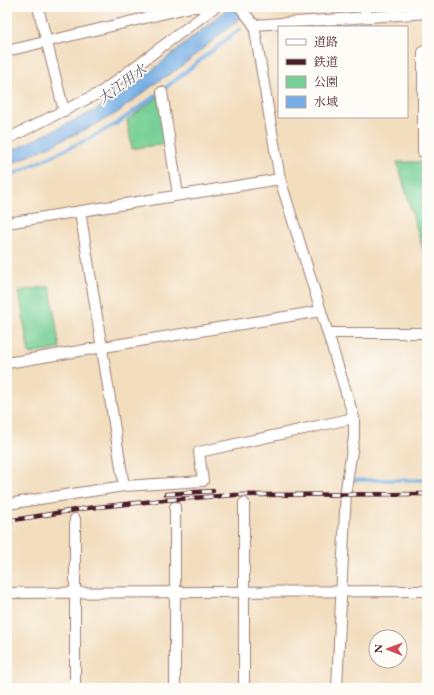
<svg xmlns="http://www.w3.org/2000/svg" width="434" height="695" font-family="'EB Garamond','Noto Serif JP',serif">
<rect width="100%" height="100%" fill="#fdfcf7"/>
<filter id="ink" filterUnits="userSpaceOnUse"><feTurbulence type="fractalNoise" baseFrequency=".025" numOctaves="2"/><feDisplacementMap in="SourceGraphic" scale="8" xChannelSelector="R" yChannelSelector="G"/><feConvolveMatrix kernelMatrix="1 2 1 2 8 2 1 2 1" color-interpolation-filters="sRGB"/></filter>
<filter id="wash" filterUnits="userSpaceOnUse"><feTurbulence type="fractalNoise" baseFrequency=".012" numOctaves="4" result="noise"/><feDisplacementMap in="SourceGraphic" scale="16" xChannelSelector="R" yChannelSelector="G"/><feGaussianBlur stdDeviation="0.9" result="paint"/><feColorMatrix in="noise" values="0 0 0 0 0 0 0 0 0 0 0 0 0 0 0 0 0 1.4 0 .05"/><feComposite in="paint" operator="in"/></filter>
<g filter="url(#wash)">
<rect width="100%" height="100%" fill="#f2ddbd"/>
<g fill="#76cf95" stroke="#607760">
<path d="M159,96L167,143L132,149L127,120Z"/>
<path d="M427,162V263L397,162Z"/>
<path d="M50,286L60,349L29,354L19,291Z"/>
</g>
<path fill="#75ade4" stroke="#606688" d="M230,7H254L178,69L160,80L117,113L93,126L7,166V153L96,110L124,93Z"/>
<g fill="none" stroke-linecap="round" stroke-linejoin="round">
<g stroke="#75ade4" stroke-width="3.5">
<path d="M165,88L240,29"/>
<path d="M7,177L88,139L116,124L158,94"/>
<path d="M354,480H427"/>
</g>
</g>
</g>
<g filter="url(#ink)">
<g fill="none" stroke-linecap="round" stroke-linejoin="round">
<g stroke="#9e7e74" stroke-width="12">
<g id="minor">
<path d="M38,7L64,111"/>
<path d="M240,7L254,25L280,179L354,418V437L346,489L337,688"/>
<path d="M364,7L368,17"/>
<path d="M254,25L427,13"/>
<path d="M427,49L423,52V152L427,154"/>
<path d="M7,51L191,7H215"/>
<path d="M162,92L178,195"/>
<path d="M7,139L101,92L215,7"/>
<path d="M80,211L124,486"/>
<path d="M7,223L280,179"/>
<path d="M328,333H427"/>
<path d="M7,363L321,311"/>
<path d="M244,503V688"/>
<path d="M7,504L124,486L203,481L199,452L354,418"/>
<path d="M7,593L427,591"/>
<path d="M75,688V519"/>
<path d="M175,688V507"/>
</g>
</g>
<use href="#minor" stroke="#fff" stroke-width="10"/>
<g stroke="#4a1f2b" stroke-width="4.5">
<g id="rail">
<path d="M166,494L213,491"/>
<path d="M7,521L88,508L164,500L235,495L427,494"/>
</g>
</g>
<use href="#rail" stroke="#fdfcf7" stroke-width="3" stroke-dasharray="9" stroke-linecap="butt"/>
</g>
</g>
<g text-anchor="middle" stroke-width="3.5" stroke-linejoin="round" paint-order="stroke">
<g font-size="14" font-style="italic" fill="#5b5875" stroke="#fdfcf7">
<text transform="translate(122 84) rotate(-36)" y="5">大江用水</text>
</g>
</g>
<rect width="434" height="695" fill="none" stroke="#fdfcf7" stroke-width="24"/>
<rect x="278" y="26" width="130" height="92" fill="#fdfcf7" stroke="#b5a4a5"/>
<rect x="286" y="39" width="20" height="6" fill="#ffffff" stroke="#b5a4a5"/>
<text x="314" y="46" font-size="12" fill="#4a1f2b">道路</text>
<rect x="286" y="59" width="20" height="6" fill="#4a1f2b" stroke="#b5a4a5"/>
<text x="314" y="66" font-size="12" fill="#4a1f2b">鉄道</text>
<rect x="286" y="76" width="20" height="12" fill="#76cf95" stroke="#b5a4a5"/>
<text x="314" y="86" font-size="12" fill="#4a1f2b">公園</text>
<rect x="286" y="96" width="20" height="12" fill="#75ade4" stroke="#b5a4a5"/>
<text x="314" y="106" font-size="12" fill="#4a1f2b">水域</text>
<g transform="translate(388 649) rotate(271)"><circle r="19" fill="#fdfcf7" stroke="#b5a4a5"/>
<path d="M0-3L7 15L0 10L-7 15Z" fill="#d1495b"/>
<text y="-6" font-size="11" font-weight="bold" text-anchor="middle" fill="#4a1f2b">N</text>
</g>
</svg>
